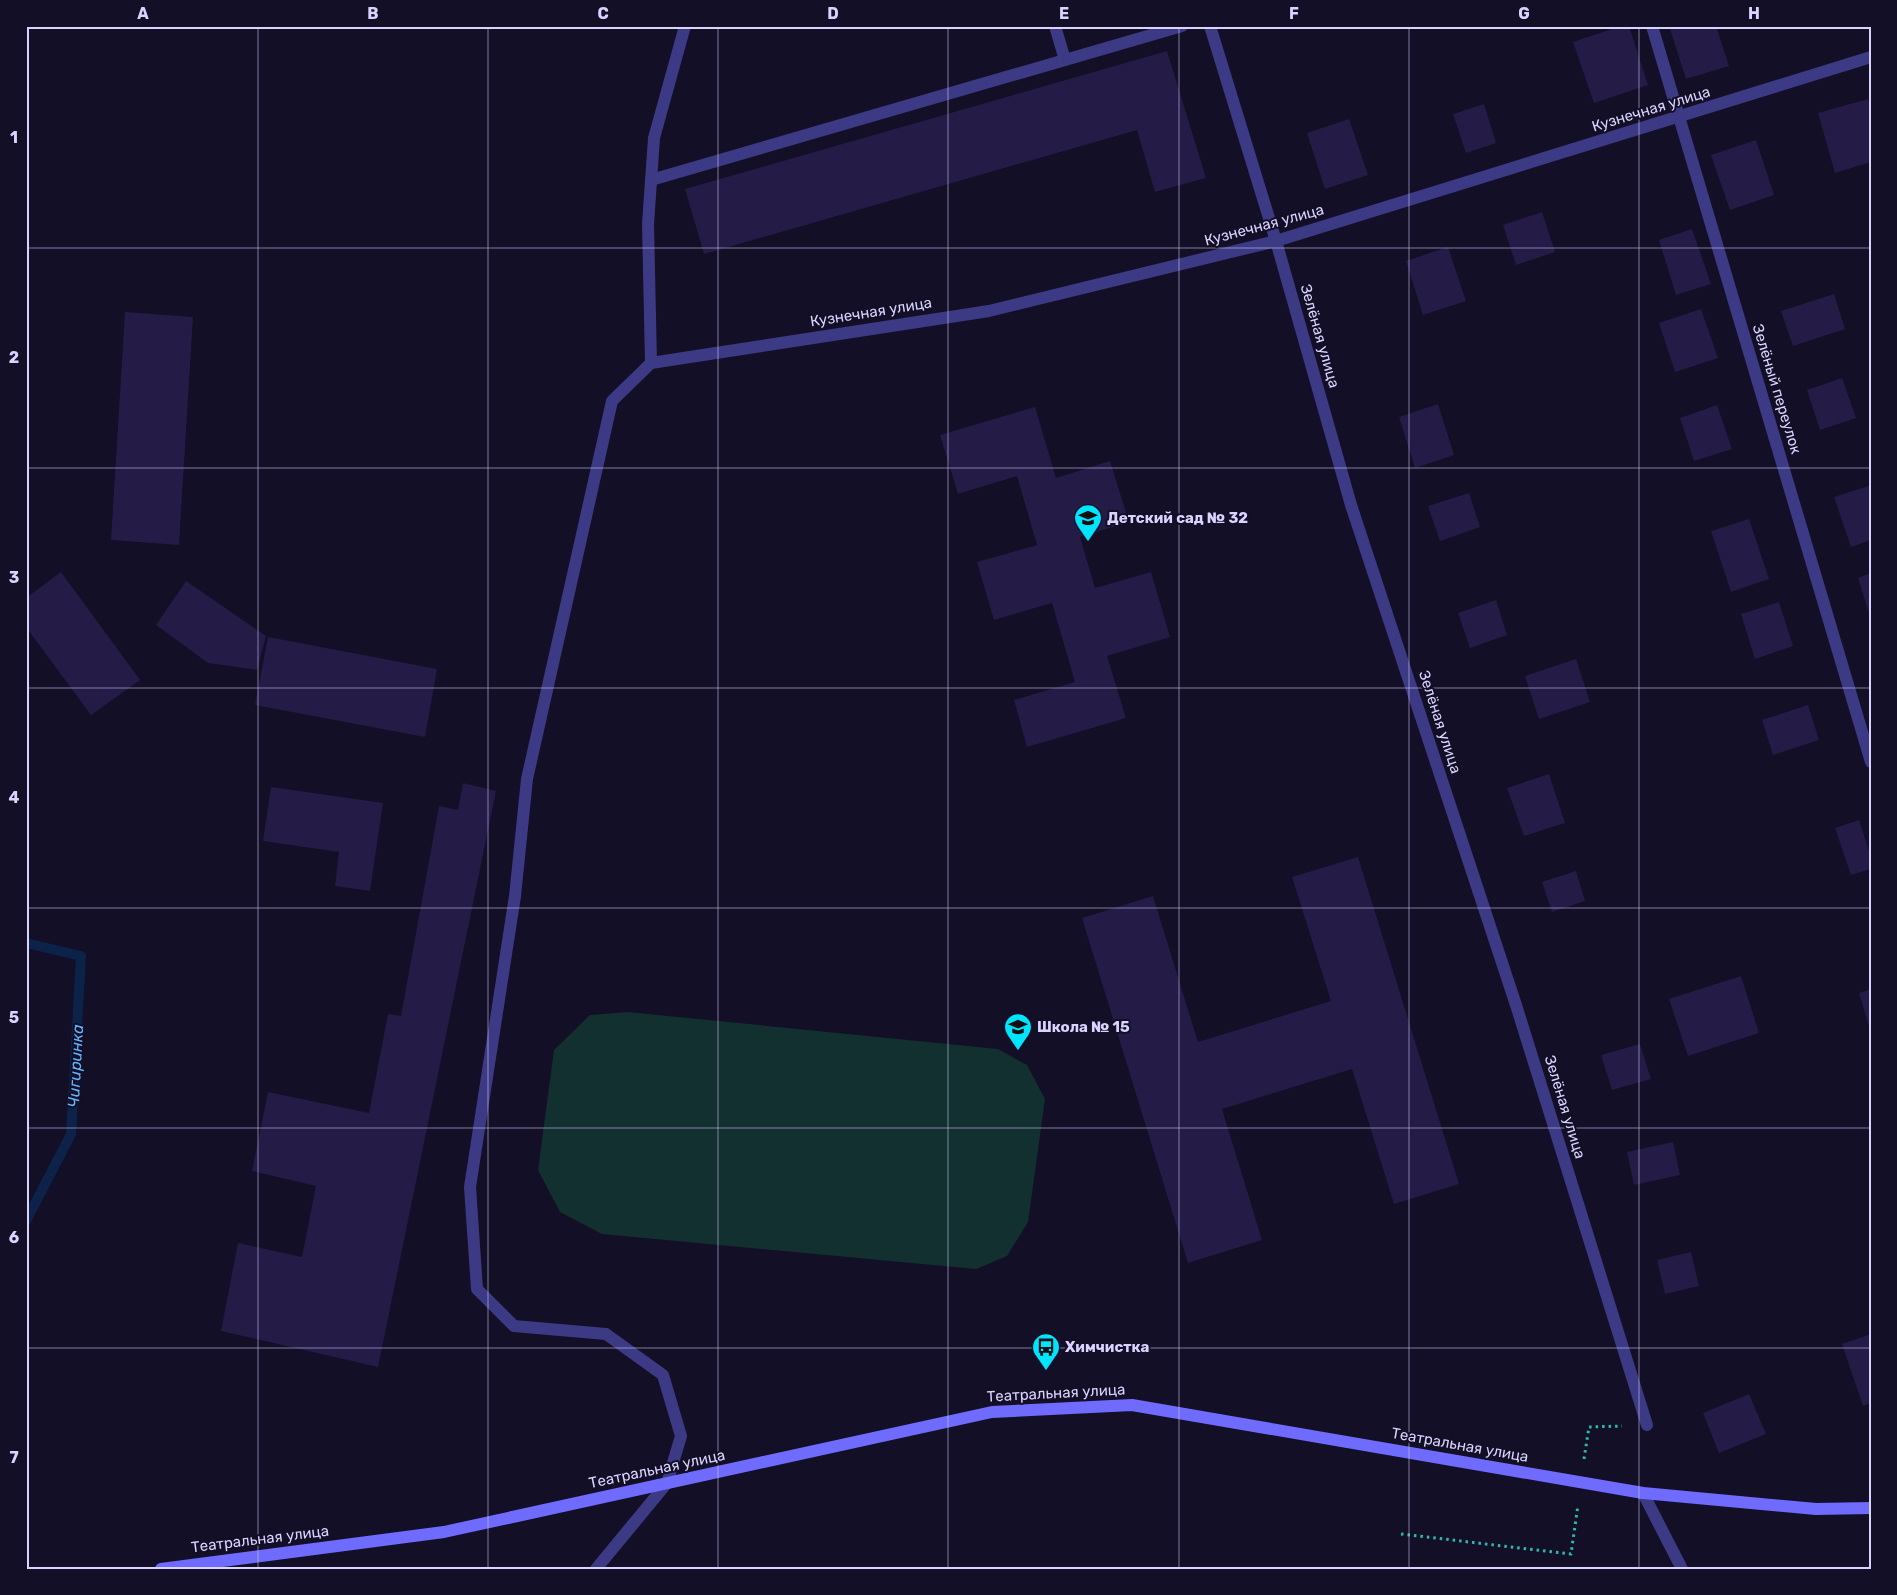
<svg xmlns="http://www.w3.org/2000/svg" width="1897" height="1595" font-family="Rubik,sans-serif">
<rect width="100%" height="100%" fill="#130f26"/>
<path fill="#12302f" d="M628,1012L998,1049L1027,1065L1045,1099L1028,1222L1007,1256L976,1269L602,1234L560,1212L538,1170L554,1050L590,1015Z"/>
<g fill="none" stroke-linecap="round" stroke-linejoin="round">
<path stroke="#0c2248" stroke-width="10" d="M26,943L81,956L71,1134L26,1221"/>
</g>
<g fill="#241b47">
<path d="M1621,26H1629L1648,85L1594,103L1573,42Z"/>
<path d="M1669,26H1716L1729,66L1686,79Z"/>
<path d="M1167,51L1206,178L1155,192L1137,130L704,254L685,189Z"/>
<path d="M1868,99L1871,108V162L1835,173L1818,113Z"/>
<path d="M1484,104L1496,143L1466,153L1453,114Z"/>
<path d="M1349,119L1368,175L1325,189L1307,133Z"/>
<path d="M1756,140L1774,195L1730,210L1711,155Z"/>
<path d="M1542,212L1555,252L1516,265L1503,225Z"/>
<path d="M1692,229L1711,284L1676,295L1659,240Z"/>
<path d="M1448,247L1466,301L1423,315L1406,261Z"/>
<path d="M1834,294L1845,329L1793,346L1781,311Z"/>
<path d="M1701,309L1718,358L1675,372L1659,323Z"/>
<path d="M125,312L193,317L179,545L111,540Z"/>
<path d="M1842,378L1856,418L1820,430L1807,390Z"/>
<path d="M1438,404L1454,455L1415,468L1399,417Z"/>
<path d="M1717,405L1732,449L1694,461L1680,418Z"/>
<path d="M1035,407L1056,478L1110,461L1129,522L1080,537L1095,588L1151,572L1170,637L1107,656L1126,718L1027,747L1014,700L1075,682L1052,603L994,620L977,562L1037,545L1017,476L958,494L940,435Z"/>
<path d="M1871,485V540L1851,547L1834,497Z"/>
<path d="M1469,493L1480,527L1440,541L1428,506Z"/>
<path d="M1749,519L1769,579L1731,592L1711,531Z"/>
<path d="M61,572L140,680L91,715L26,627V598Z"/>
<path d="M1871,573V616H1870L1858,578Z"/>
<path d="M186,581L266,636L257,670L208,663L156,625Z"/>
<path d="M1496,600L1507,635L1470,648L1458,613Z"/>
<path d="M1779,602L1793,646L1755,659L1741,614Z"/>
<path d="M268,637L437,669L425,737L255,705Z"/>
<path d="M1576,659L1590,702L1539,719L1525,676Z"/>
<path d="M1808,705L1819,740L1773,755L1762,720Z"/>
<path d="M1549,774L1565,823L1524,836L1507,788Z"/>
<path d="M463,783L496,791L378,1367L221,1331L238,1243L302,1257L316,1186L252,1171L268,1092L369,1113L388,1014L401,1016L439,806L458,810Z"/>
<path d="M271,787L383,803L370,891L335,886L339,852L263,841Z"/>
<path d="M1859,820L1871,857V869L1851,875L1835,828Z"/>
<path d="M1358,857L1459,1184L1394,1204L1352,1069L1222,1109L1262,1240L1188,1263L1082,918L1153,896L1198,1042L1331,1001L1292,877Z"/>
<path d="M1576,871L1585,901L1552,912L1542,882Z"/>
<path d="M1741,976L1759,1033L1688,1056L1669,999Z"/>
<path d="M1871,989V1029H1870L1859,993Z"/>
<path d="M1640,1044L1651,1079L1612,1090L1601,1055Z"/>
<path d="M1673,1142L1680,1175L1634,1185L1627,1152Z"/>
<path d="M1691,1252L1699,1286L1665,1294L1657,1260Z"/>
<path d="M1871,1334V1403L1863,1406L1842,1344Z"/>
<path d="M1749,1394L1766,1434L1719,1453L1703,1413Z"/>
</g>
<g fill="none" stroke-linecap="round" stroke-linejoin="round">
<g stroke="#2fb8b0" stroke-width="3" stroke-dasharray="2.5 4" stroke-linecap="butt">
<path d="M1584,1459L1589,1427L1622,1426"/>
<path d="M1401,1534L1571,1554L1578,1505"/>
</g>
<g stroke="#3d3a85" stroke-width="12">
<path d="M1055,26L1065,60"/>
<path d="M651,180L1182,26"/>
<path d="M651,363L648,224L654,138L685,26"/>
<path d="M1643,1493L1682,1569"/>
<path d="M596,1569L667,1483"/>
</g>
<g stroke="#3d3a85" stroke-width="12">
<path d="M1210,26L1276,241L1351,505L1516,1005L1647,1425"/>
<path d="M1652,26L1871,762"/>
<path d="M667,1483L681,1436L663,1375L606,1334L514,1326L477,1289L470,1187L515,896L527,779L612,401L651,363L989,311L1276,241L1871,57"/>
</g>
<path stroke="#6f6bff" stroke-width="12" d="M161,1569L444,1532L992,1412L1132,1405L1643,1493L1816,1509L1871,1508"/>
</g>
<path fill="none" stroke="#d9d4ff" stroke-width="1" stroke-opacity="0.55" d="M258,26V1569M488,26V1569M718,26V1569M948,26V1569M1179,26V1569M1409,26V1569M1639,26V1569M26,248H1871M26,468H1871M26,688H1871M26,908H1871M26,1128H1871M26,1348H1871"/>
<defs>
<g id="school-pin" transform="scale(1.4375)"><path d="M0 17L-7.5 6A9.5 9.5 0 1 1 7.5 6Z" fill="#00e5ff" stroke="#130f26"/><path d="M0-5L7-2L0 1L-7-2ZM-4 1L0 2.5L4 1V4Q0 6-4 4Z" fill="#111"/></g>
<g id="bus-pin" transform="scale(1.4375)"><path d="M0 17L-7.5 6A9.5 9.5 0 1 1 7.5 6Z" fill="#00e5ff" stroke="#130f26"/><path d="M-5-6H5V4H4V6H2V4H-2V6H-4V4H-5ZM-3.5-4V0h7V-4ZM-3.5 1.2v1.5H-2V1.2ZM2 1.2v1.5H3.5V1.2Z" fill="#111"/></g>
</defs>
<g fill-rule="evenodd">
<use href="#school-pin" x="1088" y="518"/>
<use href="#school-pin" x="1018" y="1027"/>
<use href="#bus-pin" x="1046" y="1347"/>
</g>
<g text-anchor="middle" stroke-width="4" stroke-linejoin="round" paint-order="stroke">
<g font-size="15" fill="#d9d4ff" stroke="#130f26">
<text transform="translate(1651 109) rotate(-17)" y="5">Кузнечная улица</text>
<text transform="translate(1264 225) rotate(-15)" y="5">Кузнечная улица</text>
<text transform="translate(871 312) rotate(-9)" y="5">Кузнечная улица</text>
<text transform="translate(1320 336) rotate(74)" y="5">Зелёная улица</text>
<text transform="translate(1777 389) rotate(73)" y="5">Зелёный переулок</text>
<text transform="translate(1440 722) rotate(72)" y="5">Зелёная улица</text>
<text transform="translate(1565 1107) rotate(73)" y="5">Зелёная улица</text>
<text transform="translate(1056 1393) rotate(-3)" y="5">Театральная улица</text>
<text transform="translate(1460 1445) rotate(10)" y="5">Театральная улица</text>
<text transform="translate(657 1469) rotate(-12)" y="5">Театральная улица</text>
<text transform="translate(260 1539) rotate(-7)" y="5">Театральная улица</text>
</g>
<g font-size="15" font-weight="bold" fill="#d9d4ff" stroke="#130f26" text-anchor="start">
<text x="1107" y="523">Детский сад № 32</text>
<text x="1037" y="1032">Школа № 15</text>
<text x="1065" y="1352">Химчистка</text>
</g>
<g font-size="16" font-style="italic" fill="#62b6ff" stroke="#130f26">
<text transform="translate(75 1066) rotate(-87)" y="6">Чигиринка</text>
</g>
</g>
<rect width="1897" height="1595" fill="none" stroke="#130f26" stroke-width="55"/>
<rect x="28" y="28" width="1842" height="1540" fill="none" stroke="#d9d4ff" stroke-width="2"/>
<g font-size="16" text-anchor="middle" font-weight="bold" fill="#d9d4ff">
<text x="143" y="19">A</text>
<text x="373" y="19">B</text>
<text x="603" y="19">C</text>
<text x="833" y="19">D</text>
<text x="1064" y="19">E</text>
<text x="1294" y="19">F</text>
<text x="1524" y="19">G</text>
<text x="1754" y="19">H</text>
<text x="14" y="143">1</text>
<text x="14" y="363">2</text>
<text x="14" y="583">3</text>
<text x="14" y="803">4</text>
<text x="14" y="1023">5</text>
<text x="14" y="1243">6</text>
<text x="14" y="1463">7</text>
</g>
</svg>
